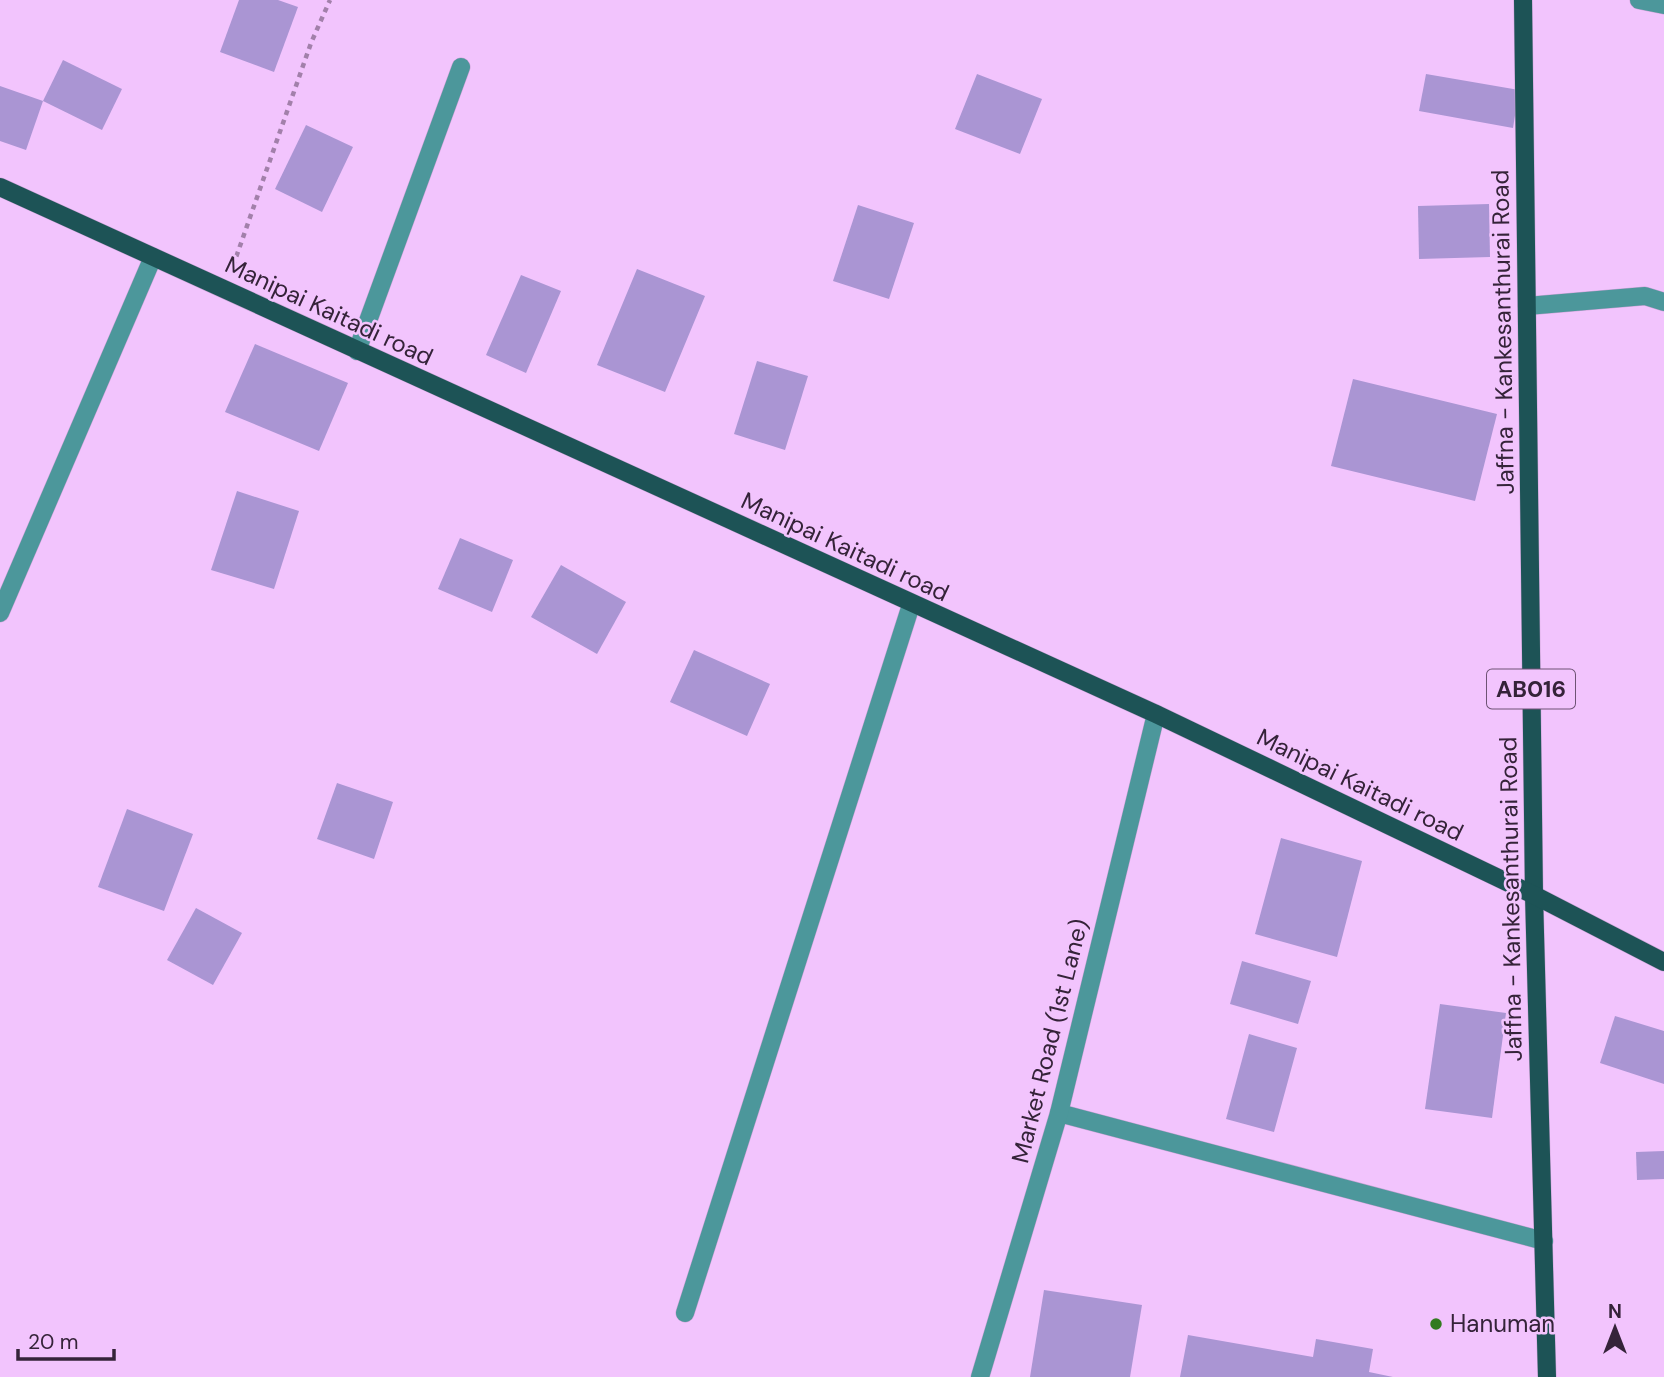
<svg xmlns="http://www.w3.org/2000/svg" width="1664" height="1377" font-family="'DM Sans',sans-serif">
<rect width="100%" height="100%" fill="#f2c4fd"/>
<g fill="#aa95d3">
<path d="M239,0H278L298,7L274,72L220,52Z"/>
<path d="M63,60L122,89L102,130L43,101Z"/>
<path d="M977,74L1042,99L1020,154L955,129Z"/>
<path d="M1426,74L1519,90L1513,128L1419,111Z"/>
<path d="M0,86L43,101L26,150L0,141Z"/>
<path d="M306,125L353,147L322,212L275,189Z"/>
<path d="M1489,204L1490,257L1419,259L1418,206Z"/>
<path d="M858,205L914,223L889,299L833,281Z"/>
<path d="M637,269L705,296L665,392L597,365Z"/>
<path d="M521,275L561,291L526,373L486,355Z"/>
<path d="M255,344L348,383L319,451L225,412Z"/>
<path d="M757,361L808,376L785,450L734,434Z"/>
<path d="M1353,379L1497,414L1475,501L1331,466Z"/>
<path d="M237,491L299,511L274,589L211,570Z"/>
<path d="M460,538L513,560L492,612L438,589Z"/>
<path d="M561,565L626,602L597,654L531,617Z"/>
<path d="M694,650L770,684L747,736L670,702Z"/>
<path d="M337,783L393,802L374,859L317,839Z"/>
<path d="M127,809L193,834L164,911L98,887Z"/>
<path d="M1281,838L1362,861L1337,957L1255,934Z"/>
<path d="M196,908L242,933L213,985L167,960Z"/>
<path d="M1242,961L1311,981L1298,1024L1230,1004Z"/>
<path d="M1440,1004L1506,1013L1492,1118L1425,1109Z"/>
<path d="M1615,1016L1664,1031V1084L1600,1063Z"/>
<path d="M1249,1034L1297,1048L1274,1132L1226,1119Z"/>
<path d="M1664,1151V1179L1637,1180L1636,1152Z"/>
<path d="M1044,1290L1142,1305L1130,1377H1030Z"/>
<path d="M1188,1335L1313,1357L1316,1339L1373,1349L1369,1372L1393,1377H1180Z"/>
</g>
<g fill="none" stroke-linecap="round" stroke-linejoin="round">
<g stroke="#cca4d6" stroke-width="19">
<g id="minor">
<path d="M1639,0L1664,5"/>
<path d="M1527,306L1645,296L1664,302"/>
<path d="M357,351L461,67"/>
<path d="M0,613L153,257"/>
<path d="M1059,1113L1544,1241"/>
<path d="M685,1313L911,605"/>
<path d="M980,1377L1059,1113L1156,714"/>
</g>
</g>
<g stroke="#cca4d6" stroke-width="19">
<g id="major">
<path d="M1523,0L1534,895L1547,1377"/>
<path d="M0,187L1156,714L1534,895L1664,962"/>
</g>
</g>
<path stroke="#a280aa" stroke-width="4.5" stroke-dasharray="5 5" stroke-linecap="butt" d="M233,266L311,43L330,0"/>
<use href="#minor" stroke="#4c979b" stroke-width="18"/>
<use href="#major" stroke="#1d5356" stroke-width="18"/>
</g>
<circle fill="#327a1f" stroke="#f2c4fd" stroke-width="2.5" cx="1436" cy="1324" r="7"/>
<g text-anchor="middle" stroke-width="5" stroke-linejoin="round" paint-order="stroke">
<rect fill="#f2c4fd" stroke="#6e5374" stroke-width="2" x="1487" y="669.5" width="88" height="39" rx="5"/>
<g font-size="23" font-weight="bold" fill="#352339">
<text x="1531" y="697">AB016</text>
</g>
<g font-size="24" fill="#352339" stroke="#f2c4fd">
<text transform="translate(329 311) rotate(25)" y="8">Manipai Kaitadi road</text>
<text transform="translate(1503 332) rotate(-91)" y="8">Jaffna - Kankesanthurai Road</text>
<text transform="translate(845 547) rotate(25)" y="8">Manipai Kaitadi road</text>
<text transform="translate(1360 785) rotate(26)" y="8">Manipai Kaitadi road</text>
<text transform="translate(1511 899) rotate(-91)" y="8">Jaffna - Kankesanthurai Road</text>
<text transform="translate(1050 1041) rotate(-76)" y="8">Market Road (1st Lane)</text>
</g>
<g font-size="24" fill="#352339" stroke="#f2c4fd" text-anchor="start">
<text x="1450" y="1332">Hanuman</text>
</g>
</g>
<g transform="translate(1615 1328)" stroke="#f2c4fd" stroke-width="5" paint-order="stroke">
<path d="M0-5L12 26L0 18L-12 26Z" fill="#352339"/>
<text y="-10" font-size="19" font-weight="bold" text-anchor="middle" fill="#352339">N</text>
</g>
<path d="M18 1349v10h96v-10" fill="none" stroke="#352339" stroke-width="3.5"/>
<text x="28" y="1349" font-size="21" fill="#352339" stroke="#f2c4fd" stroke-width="5" paint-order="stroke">20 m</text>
</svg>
